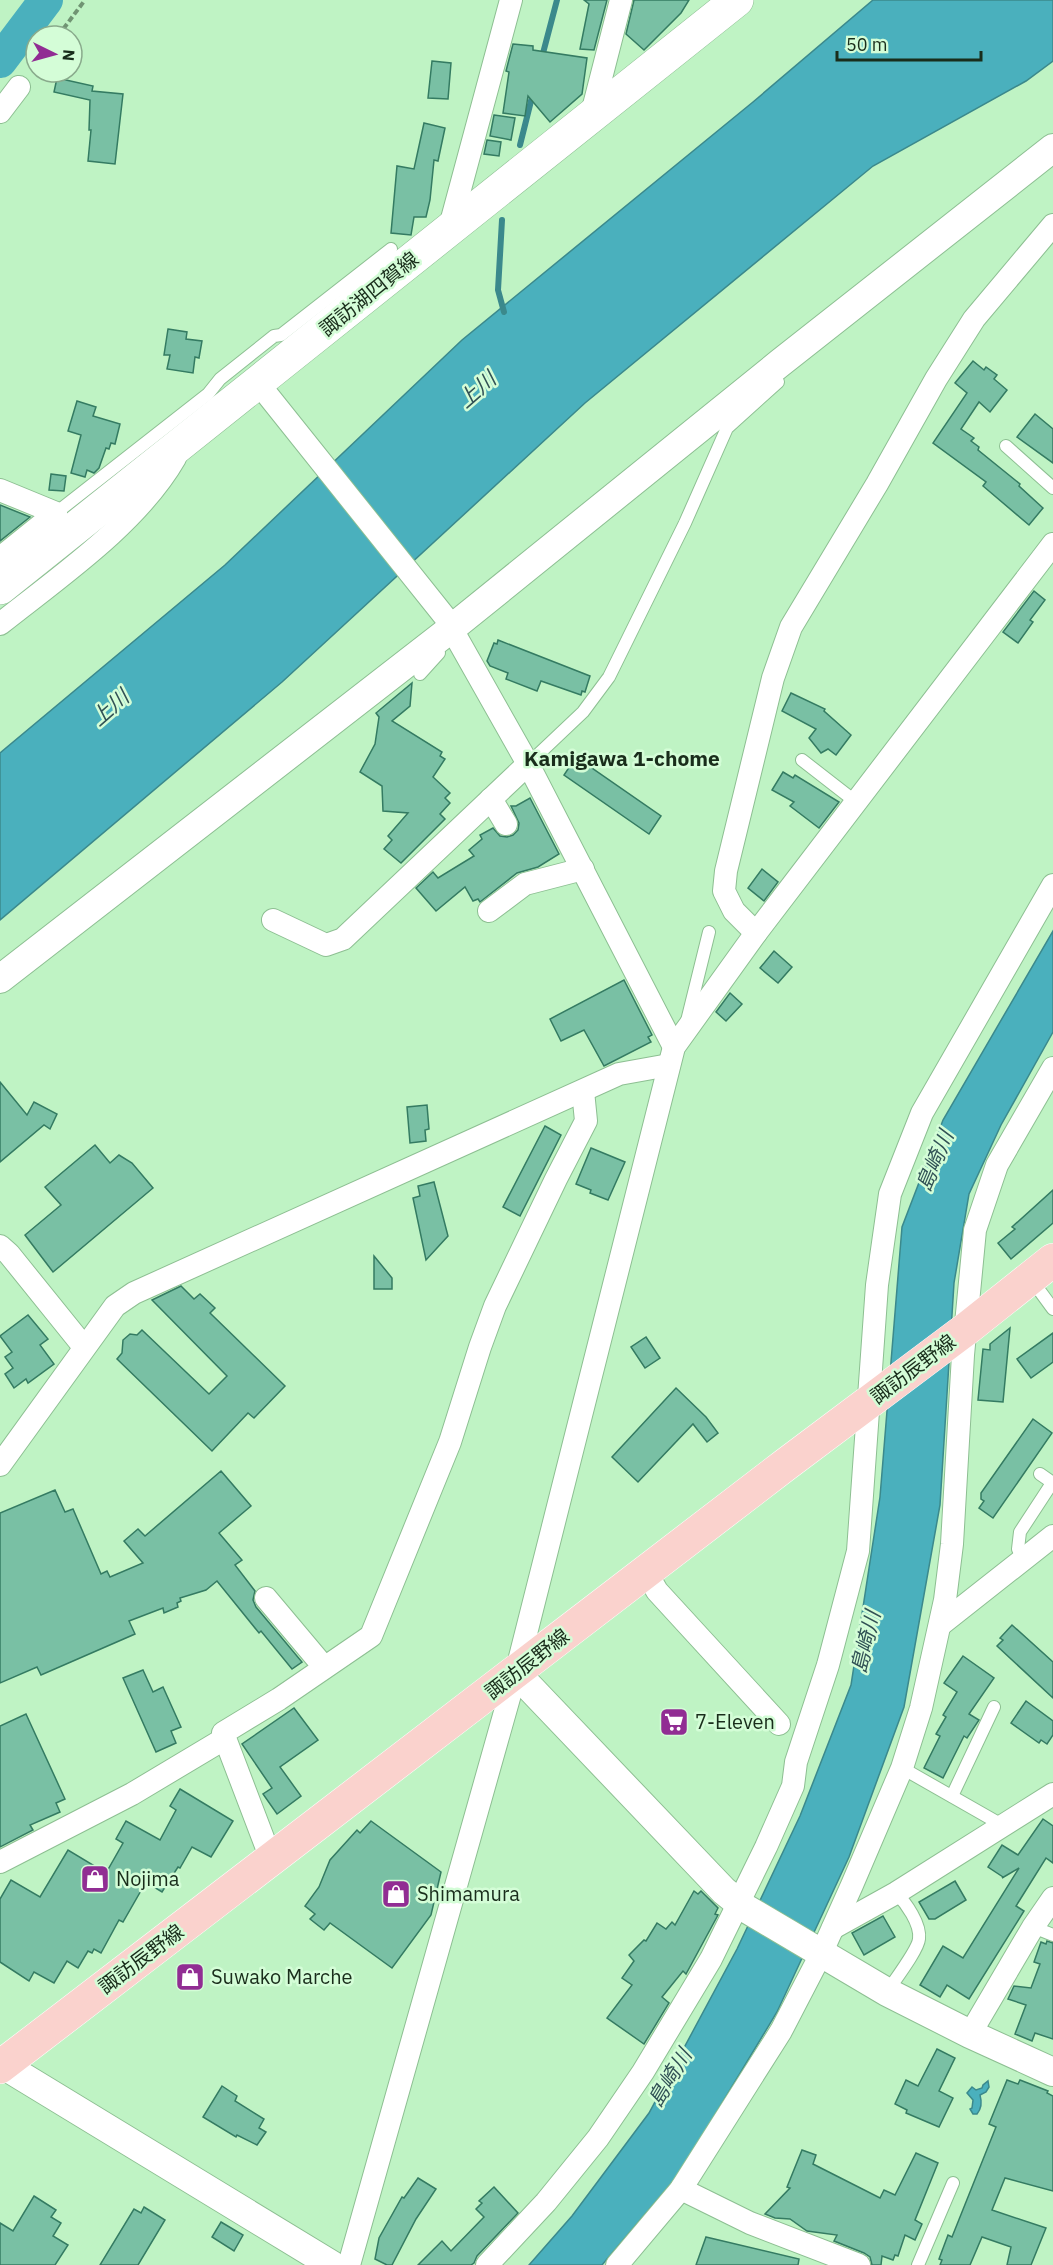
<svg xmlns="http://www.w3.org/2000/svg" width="1053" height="2265" font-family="'IBM Plex Sans','Noto Sans JP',sans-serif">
<rect width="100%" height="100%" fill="#bff3c4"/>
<g fill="#4ab0bd" stroke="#3b898c" stroke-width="1.5">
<path d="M873,0H1053V61L1026,81L873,166L585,403L282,682L0,920V753L225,565L462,340L753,102Z"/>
<path d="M1053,931V1032L1001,1125L969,1194L954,1283L940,1505L904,1707L849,1857L777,2012L680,2173L602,2265H529L572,2216L649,2113L737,1949L800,1816L851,1685L880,1497L902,1227L943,1120Z"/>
<path d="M988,2081L989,2087L986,2092L980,2095C982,2102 982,2108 977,2114H973L970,2109L972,2108L973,2100L967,2093L972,2087L976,2090L982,2088L983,2085Z"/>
</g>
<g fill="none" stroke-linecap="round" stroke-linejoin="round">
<g stroke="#3b898c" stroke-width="6">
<path d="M542,57L557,0"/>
<path d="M520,145L533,93"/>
<path d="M502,220L498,290L504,312"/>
</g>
<path stroke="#4ab0bd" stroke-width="34" d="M0,61L46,0"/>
</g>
<g fill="#79c0a4" stroke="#347b62" stroke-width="1.5">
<path d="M584,0H607L594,50L580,49L589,4Z"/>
<path d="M634,0H689L681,13L644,50L626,34Z"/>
<path d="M513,44L533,46V50L587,58L582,94L550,122L528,96L525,116L503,113L509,72L506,71Z"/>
<path d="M432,61L451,63L448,99L428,98Z"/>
<path d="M57,78L93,86L92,91L123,94L115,164L88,161L91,130H89L90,100L54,92Z"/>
<path d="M494,115L515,118L511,140L490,136Z"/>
<path d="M424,123L445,128L438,161L434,160L430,200L426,217H414L411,235L391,233L397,166L414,169Z"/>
<path d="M487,140L501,142L499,156L484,154Z"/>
<path d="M168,329L187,332L186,339L202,341L199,358L195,357L193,373L167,369L170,355H164Z"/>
<path d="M973,361L984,370L986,367L997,375L994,379L1007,390L990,412L979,402L961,429L974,438L971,441L979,447L978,450L1020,484L1019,486L1043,508L1029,525L983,486L986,482L933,443L967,393L955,383Z"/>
<path d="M77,401L96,407L93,416L120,424L115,444L111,443L109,449L106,448L99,468L94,473L87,470L85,477L71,473L81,435L68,431Z"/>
<path d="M1035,414L1053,429V463L1017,437Z"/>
<path d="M51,474L66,476L64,491L49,490Z"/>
<path d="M0,505L30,517L0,541Z"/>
<path d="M1034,591L1045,600L1030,620L1033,622L1018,643L1003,632Z"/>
<path d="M498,640L590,676L585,692L582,691L581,695L541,681L537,691L506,679L508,673L490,666L487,661L494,643L497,644Z"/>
<path d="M412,683L410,706L392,721L442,752L440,756L445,759L433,777L450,793L445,798L450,803L440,814L445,819L401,863L384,849L392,840L388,836L408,813L383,811L382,786L360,772L375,744L379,717L376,713Z"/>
<path d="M791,693L825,709L824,711L851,735L836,755L828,749L821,753L809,738L816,729L782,711Z"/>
<path d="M576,757L661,816L649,834L564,775Z"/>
<path d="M783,772L793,778L795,775L839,802L819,828L790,806L794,802L772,790Z"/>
<path d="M530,798L559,854L538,867L517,873L480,902L478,899L473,901L465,887L436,911L416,888L433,872L438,878L474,856L469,850L482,839L480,835L493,828L500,836L507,837L513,835L518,830L519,823L511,806H516Z"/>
<path d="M762,869L778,882L764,901L748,888Z"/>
<path d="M774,951L792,967L778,983L760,968Z"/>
<path d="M624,980L652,1035L648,1037L651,1042L604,1066L584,1030L561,1041L550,1019Z"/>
<path d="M730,993L742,1004L726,1021L716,1012Z"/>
<path d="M0,1082L27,1115L34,1102L57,1114L50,1129L44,1125L0,1162Z"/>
<path d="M427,1105L429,1129L425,1130L426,1141L410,1143L407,1107Z"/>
<path d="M545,1126L561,1135L520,1216L503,1207Z"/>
<path d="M95,1145L110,1163L119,1155L132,1163L153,1188L53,1272L25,1235L61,1205L45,1187Z"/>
<path d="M591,1148L625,1162L608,1200L590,1193L591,1190L576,1184Z"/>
<path d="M434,1182L448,1236L426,1260L413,1198L420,1196L418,1186Z"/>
<path d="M1053,1190V1223L1011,1259L998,1243L1015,1229L1012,1227Z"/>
<path d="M374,1256L392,1278V1289H374Z"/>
<path d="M181,1286L194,1299L200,1294L215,1308L210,1313L285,1386L254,1418L248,1413L212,1451L117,1359L122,1353L123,1340L130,1334L137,1335L142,1330L209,1394L227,1376L152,1300Z"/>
<path d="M28,1315L48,1339L40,1345L54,1364L28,1383L26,1379L14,1388L5,1374L13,1368L5,1357L12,1352L0,1336Z"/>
<path d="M1010,1328L1003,1402L978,1400L983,1349L990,1350V1344Z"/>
<path d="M1053,1333V1362L1031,1378L1017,1359Z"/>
<path d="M646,1337L660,1358L645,1368L631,1347Z"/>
<path d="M676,1388L706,1417L718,1433L707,1442L693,1424L638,1482L612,1457Z"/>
<path d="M1033,1419L1052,1433L993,1518L979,1508L984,1501L981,1499V1493Z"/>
<path d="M221,1471L251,1506L219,1533L242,1560L235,1565L255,1591L253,1600L256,1607L302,1662L292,1669L261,1631L259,1633L217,1581L206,1590L180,1598L181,1601L177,1603L178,1607L164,1613L163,1608L129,1621L135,1634L41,1675L37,1667L0,1683V1513L55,1490L65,1512L73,1509L101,1574L107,1571L110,1577L143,1563L124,1541L138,1529L145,1536Z"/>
<path d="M1012,1625L1053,1662V1698L997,1646L1003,1640L1000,1638Z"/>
<path d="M963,1656L994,1678L969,1714L979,1720L967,1738L964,1736L943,1778L924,1768L940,1736L936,1734L946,1717L943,1715L957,1692L944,1683Z"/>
<path d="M143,1670L153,1692L163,1687L181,1727L171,1731L176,1743L156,1752L123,1678Z"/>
<path d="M1026,1701L1053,1721V1735L1047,1744L1041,1740L1039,1743L1011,1723Z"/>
<path d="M294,1708L318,1740L280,1767L301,1796L277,1814L263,1794L272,1788L242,1744Z"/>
<path d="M26,1714L65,1799L56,1803L60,1812L30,1825L33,1830L0,1847V1726Z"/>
<path d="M180,1789L233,1821L211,1857L192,1847L180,1868L178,1867L162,1892L146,1882L123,1922L119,1920L101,1953L94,1949L92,1953L88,1951L78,1968L67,1961L54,1983L34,1972L29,1981L0,1962V1899L11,1880L40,1897L68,1850L106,1873L123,1843L116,1839L126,1821L160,1840L176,1810L170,1806Z"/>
<path d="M1043,1819L1053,1826V1863L1046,1858L1016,1906L1024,1911L969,1999L947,1985L940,1997L920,1985L943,1946L963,1958L1019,1868L1002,1878L1003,1877L988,1867L1002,1845L1018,1855Z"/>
<path d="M371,1821L441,1872L431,1915L392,1968L330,1923L324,1930L310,1919L315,1914L305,1906L319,1887L330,1860L357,1830L360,1833Z"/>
<path d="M955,1881L966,1900L935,1919H929L919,1902Z"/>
<path d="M694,1891L698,1894L701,1891L718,1908L715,1914L718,1915L686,1974L683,1971L662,1997L669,2003L644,2044L607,2018L632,1985L622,1978L634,1961L629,1955L644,1940L646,1941L657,1923L666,1929L672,1922L675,1925Z"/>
<path d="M883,1916L895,1937L864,1955L852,1933Z"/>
<path d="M1047,1941L1053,1943V2039L1035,2033L1032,2041L1015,2034L1026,2005L1008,1999L1014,1986L1031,1988L1040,1964L1034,1962L1041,1942L1046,1944Z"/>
<path d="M937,2049L955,2058L939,2091L953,2098L939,2127L906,2113L907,2110L895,2104L906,2080L918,2086Z"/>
<path d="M1007,2080L1018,2084L1020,2080L1048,2091L1047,2093L1053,2096V2191L1005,2178L992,2210L1046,2228L1031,2265H1007L1011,2247L982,2237L970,2265H940L942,2260L939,2259L948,2235L952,2237L996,2127L989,2124Z"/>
<path d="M222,2086L237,2096L235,2101L264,2119L259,2128L266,2132L257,2145L237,2135L236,2137L203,2117Z"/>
<path d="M802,2150L816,2155L813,2164L880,2198L884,2190L895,2195L916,2153L938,2163L915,2220L922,2224L915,2240L905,2235L898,2256L895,2255L893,2260L882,2256L881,2265H872L870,2257L864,2253L834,2241L837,2235L807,2231L790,2219L775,2218L765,2214L790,2188L787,2187Z"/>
<path d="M418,2178L436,2189L416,2219L392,2265H387L375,2259L379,2238L402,2197L404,2198Z"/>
<path d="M494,2187L518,2213L477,2256L474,2263L471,2265H418L442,2241L451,2251L484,2217L476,2209L482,2203L479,2201Z"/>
<path d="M34,2196L56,2210L51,2217L61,2223L53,2236L68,2245L55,2265H0V2223L13,2231Z"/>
<path d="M144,2207L165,2220L138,2265H100L134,2209L141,2213Z"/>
<path d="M221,2222L243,2235L234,2251L212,2237Z"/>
<path d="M706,2237L799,2259L798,2265H696Z"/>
</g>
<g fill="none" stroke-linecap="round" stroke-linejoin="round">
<g stroke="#8dbf92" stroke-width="14">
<g id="service">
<path d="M1006,446L1053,488"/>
<path d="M56,513L208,394L220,379L274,336L281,335L391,249"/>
<path d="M420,674L439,653"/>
<path d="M802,760L856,802"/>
<path d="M528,764L583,712L609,677L685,523L727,428L778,382"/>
<path d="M687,1021L709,932"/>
<path d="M1031,1279L1053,1309"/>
<path d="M1040,1474L1053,1483"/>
<path d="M1023,1560L1018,1549L1020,1532L1052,1483"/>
<path d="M902,1768L1002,1825"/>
<path d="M952,1796L994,1707"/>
<path d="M1033,1927L1053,1935"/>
<path d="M887,1992C894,1981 918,1950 919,1939C921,1924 906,1903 896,1893"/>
<path d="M918,2265L953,2183"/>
</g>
</g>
<g stroke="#8dbf92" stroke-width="24">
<g id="minor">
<path d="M0,112L19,87"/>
<path d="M591,117L621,0"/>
<path d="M449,230L511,0"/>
<path d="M258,383L445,617L528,764L674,1047"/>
<path d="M0,490L56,513L0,558"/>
<path d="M0,624C59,577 137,524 175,458"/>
<path d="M491,799L506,824"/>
<path d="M489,911L525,884L583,869"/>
<path d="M273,920L326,945L343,939L528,764"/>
<path d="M756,933L734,911L724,891L726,871L773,678L791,627L877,484L936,379L974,319L1053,225"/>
<path d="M0,1246L9,1254L84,1347"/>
<path d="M0,1465L115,1306L134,1293L619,1074L669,1065"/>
<path d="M646,1572L657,1591L779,1724"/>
<path d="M266,1598L324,1667"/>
<path d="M940,1625L1053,1536"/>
<path d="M271,1859L223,1733L279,1699L371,1636L450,1442L480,1347L495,1306L556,1179L586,1121L583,1091"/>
<path d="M0,1862L132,1794L224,1739"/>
<path d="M833,1928L896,1893L1053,1794"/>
<path d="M970,2034L1033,1927L1053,1898"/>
<path d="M681,2189L750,2223L859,2265"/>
<path d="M349,2265L516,1673L674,1047L756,933L1053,544"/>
<path d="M487,2265L546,2202L598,2138L643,2072L711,1959L766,1847L793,1786L796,1762L828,1665L858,1551L877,1285L890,1194L922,1113L1053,885"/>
<path d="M617,2265L681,2189L781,2031L821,1954L852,1885L902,1768L921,1708L945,1600L952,1544L963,1355L975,1230L997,1165L1053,1068"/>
</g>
</g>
<g stroke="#8dbf92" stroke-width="30">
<g id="tertiary">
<path d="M0,979L452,628L780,363L1053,148"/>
<path d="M516,1673L724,1891L745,1908L887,1992L970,2034L1053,2072"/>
<path d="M0,2063L332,2265"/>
</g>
</g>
<g stroke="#8dbf92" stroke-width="34">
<path id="secondary" d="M0,588L737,0"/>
</g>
<g stroke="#fff" stroke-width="34">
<path id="primary" d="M0,2067L785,1465L965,1330L1053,1260"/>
</g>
<path stroke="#709473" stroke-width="4" stroke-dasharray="6 3" stroke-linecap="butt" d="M58,36L85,0"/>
<use href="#service" stroke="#fff" stroke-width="12"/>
<use href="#minor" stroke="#fff" stroke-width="22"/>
<use href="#tertiary" stroke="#fff" stroke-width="28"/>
<use href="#secondary" stroke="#fff" stroke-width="33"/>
<use href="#primary" stroke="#fad2cd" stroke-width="33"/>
</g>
<defs>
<g id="supermarket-square" transform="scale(1.5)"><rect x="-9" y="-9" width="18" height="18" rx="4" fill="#912d93" stroke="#d4fdd7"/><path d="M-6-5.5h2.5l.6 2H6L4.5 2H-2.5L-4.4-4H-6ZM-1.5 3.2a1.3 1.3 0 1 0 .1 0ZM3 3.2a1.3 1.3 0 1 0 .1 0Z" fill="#fff"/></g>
<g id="shop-square" transform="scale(1.5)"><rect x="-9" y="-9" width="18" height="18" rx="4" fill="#912d93" stroke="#d4fdd7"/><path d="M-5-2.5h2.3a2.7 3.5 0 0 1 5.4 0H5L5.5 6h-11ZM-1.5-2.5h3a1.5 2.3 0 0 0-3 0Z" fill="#fff"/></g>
</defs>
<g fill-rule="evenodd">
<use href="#supermarket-square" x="674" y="1722"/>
<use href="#shop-square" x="95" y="1879"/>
<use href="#shop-square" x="396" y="1894"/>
<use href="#shop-square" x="190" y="1977"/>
</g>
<g text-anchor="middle" stroke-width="5" stroke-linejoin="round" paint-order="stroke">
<g font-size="20" fill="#192d1b" stroke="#d4fdd7">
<text transform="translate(369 294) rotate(-39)" y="7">諏訪湖四賀線</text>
<text transform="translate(913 1369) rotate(-37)" y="7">諏訪辰野線</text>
<text transform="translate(527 1664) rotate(-38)" y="7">諏訪辰野線</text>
<text transform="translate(141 1959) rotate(-37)" y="7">諏訪辰野線</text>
</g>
<g font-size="20" fill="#192d1b" stroke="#d4fdd7" text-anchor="start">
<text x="695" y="1729">7-Eleven</text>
<text x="116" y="1886">Nojima</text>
<text x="417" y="1901">Shimamura</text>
<text x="211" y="1984">Suwako Marche</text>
</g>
<g font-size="21" font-style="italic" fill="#315155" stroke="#d4fdd7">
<text transform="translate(477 390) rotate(-41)" y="7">上川</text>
<text transform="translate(110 708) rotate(-41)" y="7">上川</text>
<text transform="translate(935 1161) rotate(-67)" y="7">島崎川</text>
<text transform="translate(866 1642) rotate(-76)" y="7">島崎川</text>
<text transform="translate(670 2078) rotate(-59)" y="7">島崎川</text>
</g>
<g font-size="21" font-weight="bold" fill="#192d1b" stroke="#d4fdd7">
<text x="622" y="766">Kamigawa 1-chome</text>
</g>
</g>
<g transform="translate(54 54) rotate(95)"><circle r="28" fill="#d4fdd7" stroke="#89aa8c" stroke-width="1.5"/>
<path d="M0-4.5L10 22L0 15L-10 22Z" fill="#912d93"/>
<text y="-9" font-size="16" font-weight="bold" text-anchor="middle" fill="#192d1b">N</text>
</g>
<path d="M837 51v9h144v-9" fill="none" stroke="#192d1b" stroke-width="3"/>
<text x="846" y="51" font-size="18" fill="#192d1b" stroke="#d4fdd7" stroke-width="4.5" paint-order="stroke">50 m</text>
</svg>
